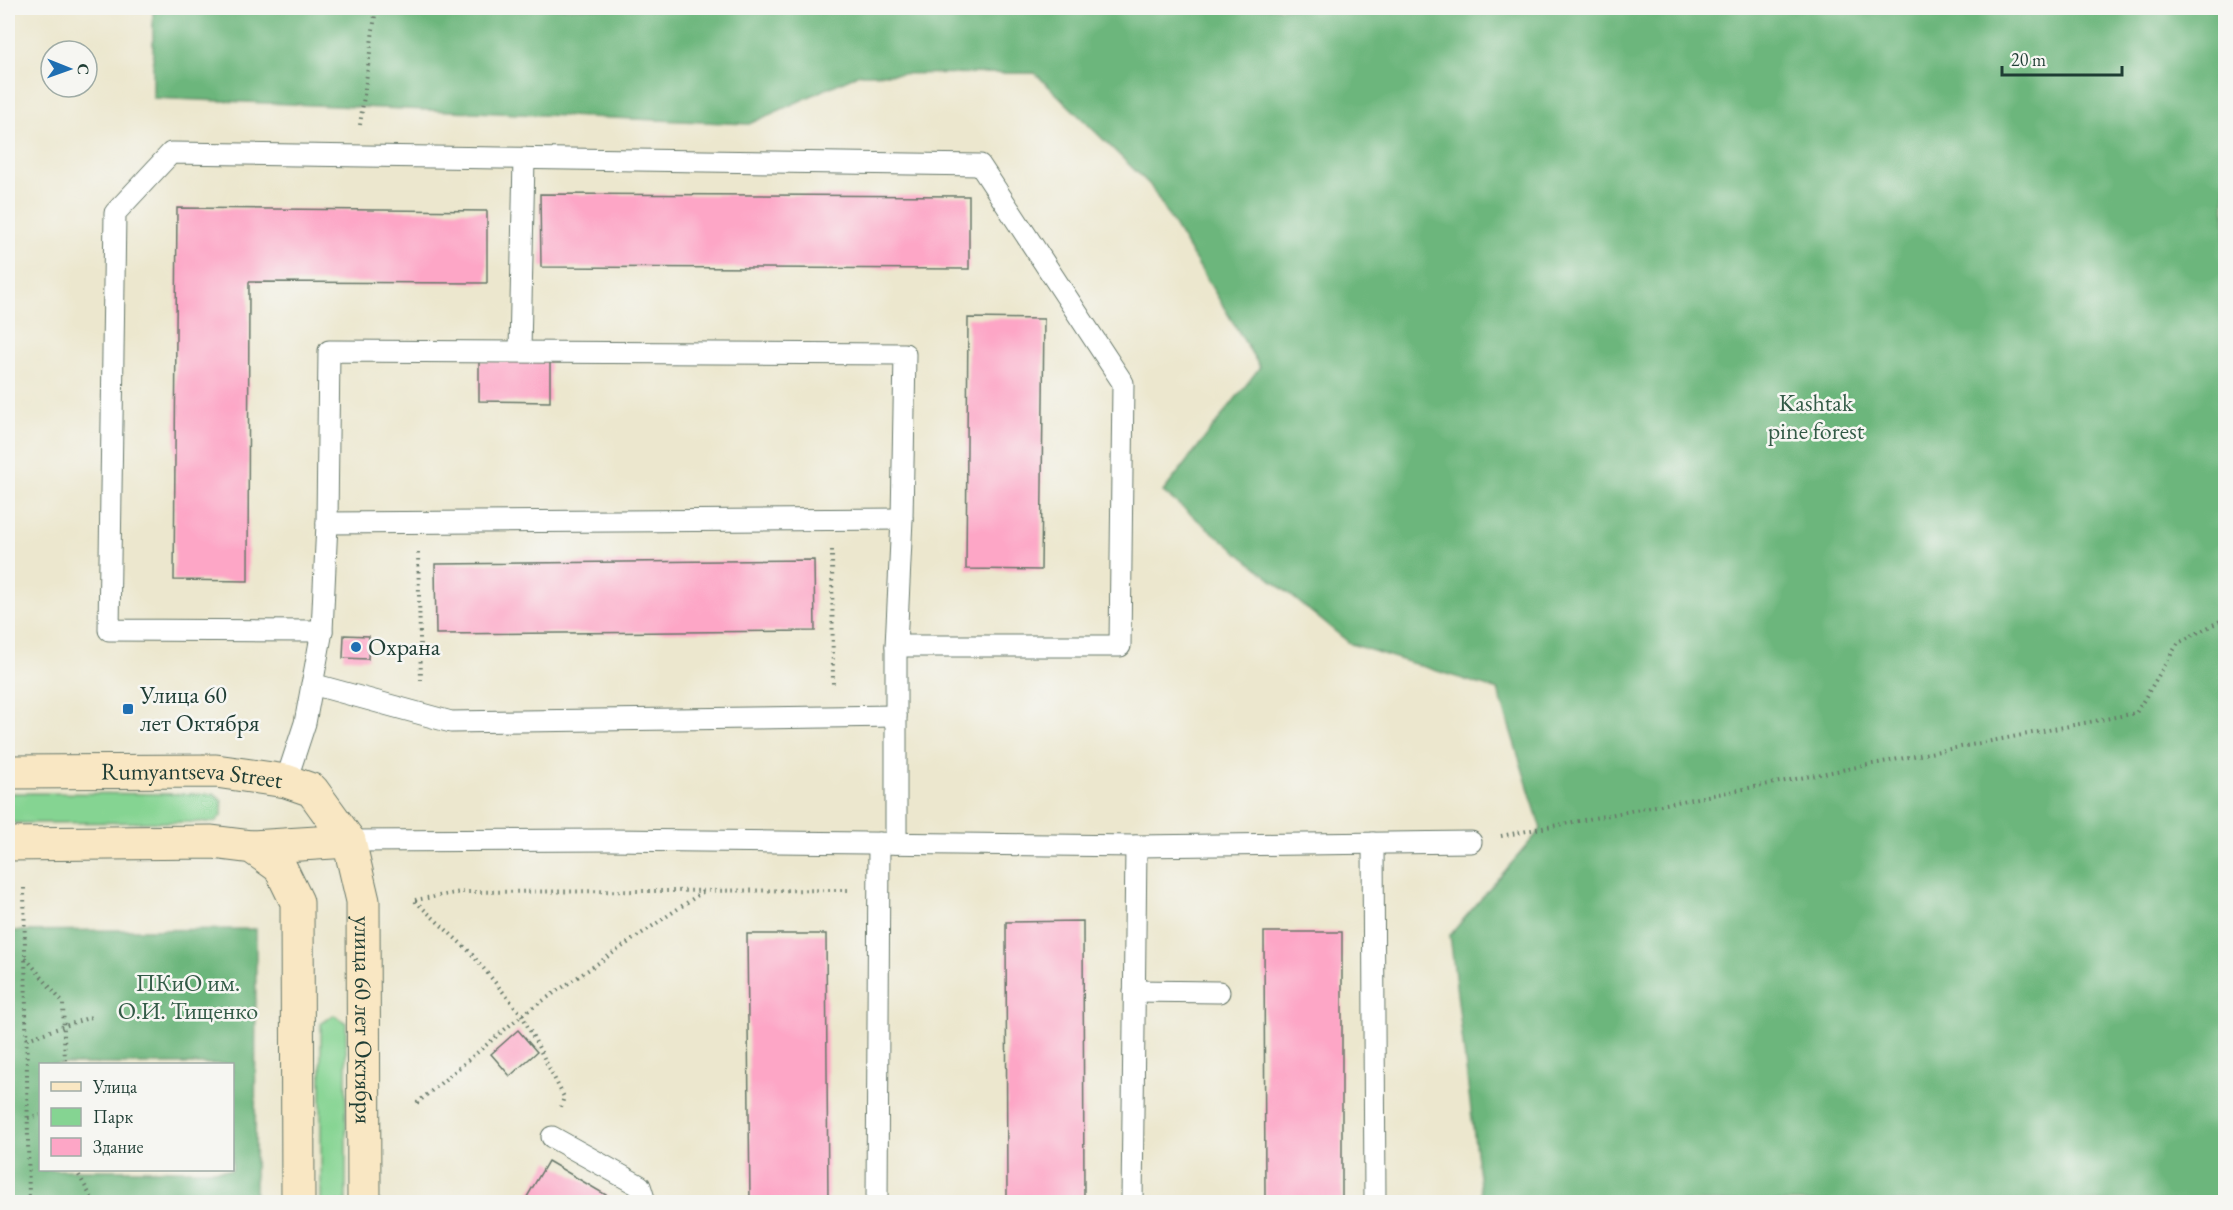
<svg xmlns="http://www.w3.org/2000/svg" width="2233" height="1210" font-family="'EB Garamond',serif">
<rect width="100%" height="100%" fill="#f6f6f2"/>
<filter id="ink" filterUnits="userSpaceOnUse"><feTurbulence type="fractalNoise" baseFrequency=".0167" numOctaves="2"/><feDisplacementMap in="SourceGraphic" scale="12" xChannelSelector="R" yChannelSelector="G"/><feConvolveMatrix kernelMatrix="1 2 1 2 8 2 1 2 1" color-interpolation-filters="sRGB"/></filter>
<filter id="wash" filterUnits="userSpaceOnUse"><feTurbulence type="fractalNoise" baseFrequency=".008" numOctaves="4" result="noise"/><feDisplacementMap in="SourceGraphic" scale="24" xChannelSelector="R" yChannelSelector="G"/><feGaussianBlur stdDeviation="1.35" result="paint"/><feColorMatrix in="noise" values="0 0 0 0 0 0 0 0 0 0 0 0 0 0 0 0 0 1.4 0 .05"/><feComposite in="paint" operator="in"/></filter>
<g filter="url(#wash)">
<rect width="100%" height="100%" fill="#ece7ce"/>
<g fill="#85d492" stroke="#528863" stroke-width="1.5">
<path d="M8,793L214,794L222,801V815L215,822L8,823Z"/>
<path d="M334,1015L346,1023V1202H321V1024Z"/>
</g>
<g fill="#6cb67c" stroke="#467a58" stroke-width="1.5" fill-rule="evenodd">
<path d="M153,8H2225V1202H1482L1450,935L1541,829L1498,690L1351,644L1163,492L1260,367L1150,185L1035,73L859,74L749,124L153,98Z"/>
<path d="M256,929L255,1202H8V931ZM40,1064H232V1170H40Z"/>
</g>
<g id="blocks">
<g fill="#fda6c6">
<path d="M540,194L969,196V269L541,267Z"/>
<path d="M177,208L487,211V283L249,282L248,581L174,580Z"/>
<path d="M968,318L1044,319L1041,570L966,569Z"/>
<path d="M479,361L550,362V402L479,401Z"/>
<path d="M814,560L815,631L436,634L435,564Z"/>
<path d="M344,635L369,636L368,659L343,658Z"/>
<path d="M1083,921L1084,1202H1007L1006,922Z"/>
<path d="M1264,932H1342V1202H1265Z"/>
<path d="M747,934H826L828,1202H750Z"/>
<path d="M518,1030L537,1052L510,1076L491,1054Z"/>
<path d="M548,1161L618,1202H524Z"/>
</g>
</g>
</g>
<g filter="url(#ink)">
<use href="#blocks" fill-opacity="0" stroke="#67786a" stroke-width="1.5"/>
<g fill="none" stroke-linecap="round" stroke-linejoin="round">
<g stroke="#67786a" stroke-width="23">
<g id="lane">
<path d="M520,351L524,158"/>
<path d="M327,523L902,519"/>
<path d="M322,631L109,630L115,213L171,153L980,165L1123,383L1120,646H896"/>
<path d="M312,684L451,722L896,716"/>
<path d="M286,781L305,723L322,631L327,523L329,351L905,354L902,519L896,646V843"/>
<path d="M349,841L610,840L1136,846L1471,842"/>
<path d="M1373,843L1375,1202"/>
<path d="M1134,991L1219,992"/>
<path d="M552,1137L640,1186L645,1202"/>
<path d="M877,1202L879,843"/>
<path d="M1132,1202L1136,846"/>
</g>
</g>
<g stroke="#67786a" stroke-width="35">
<g id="secondary">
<path id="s1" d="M8,772L216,771L286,781L312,790L349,841L363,901L364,1202"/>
<path d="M8,844L212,842L252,847L280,867L297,902L298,1202"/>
<path d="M252,847L349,841"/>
</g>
</g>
<g stroke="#67786a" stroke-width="4" stroke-dasharray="1.5 4.5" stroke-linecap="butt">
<path d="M360,125L376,8"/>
<path d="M832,550L833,687"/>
<path d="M418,553L421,680"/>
<path d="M1501,836L2136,713L2178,643L2226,618"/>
<path d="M24,888L29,1202"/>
<path d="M415,900L461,892L848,890"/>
<path d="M415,901L470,952L522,1015L564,1097L561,1107"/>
<path d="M26,958L63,1003L65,1064"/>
<path d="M27,1039L91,1017"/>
<path d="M417,1103L522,1015L704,891"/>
<path d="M28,1118L40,1115"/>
<path d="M76,1170L94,1202"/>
</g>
<use href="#lane" stroke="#fff" stroke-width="21"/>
<use href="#secondary" stroke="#f9e7c3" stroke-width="33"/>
</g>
</g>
<g fill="#1f6fb2" stroke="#f6f6f2" stroke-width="2">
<circle cx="356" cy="647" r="6"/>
<rect x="122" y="703" width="12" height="12" rx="3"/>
</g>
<g text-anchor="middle" stroke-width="5" stroke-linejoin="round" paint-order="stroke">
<g font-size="24" fill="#335b47" stroke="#f6f6f2">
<text x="1816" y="411">Kashtak<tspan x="1816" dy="28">pine forest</tspan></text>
<text x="188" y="991">ПКиО им.<tspan x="188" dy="28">О.И. Тищенко</tspan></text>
</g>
<g font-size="24" fill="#1f3d34" stroke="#f6f6f2" text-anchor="start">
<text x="368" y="655">Охрана</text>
<text x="140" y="703">Улица 60<tspan x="140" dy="28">лет Октября</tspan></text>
</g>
<g font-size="24" fill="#1f3d34" stroke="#f6f6f2">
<text dy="8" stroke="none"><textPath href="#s1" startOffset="184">Rumyantseva Street</textPath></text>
<text dy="8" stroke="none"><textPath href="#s1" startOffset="550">улица 60 лет Октября</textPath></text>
</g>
</g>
<rect width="2233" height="1210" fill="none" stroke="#f6f6f2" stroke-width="30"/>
<rect x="39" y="1063" width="195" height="108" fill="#f6f6f2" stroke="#a0aca6" stroke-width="1.5"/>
<rect x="51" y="1082" width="30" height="9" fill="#f9e7c3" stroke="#a0aca6" stroke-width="1.5"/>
<text x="93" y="1093" font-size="18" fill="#1f3d34">Улица</text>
<rect x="51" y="1108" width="30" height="18" fill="#85d492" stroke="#a0aca6" stroke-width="1.5"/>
<text x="93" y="1123" font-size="18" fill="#1f3d34">Парк</text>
<rect x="51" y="1138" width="30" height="18" fill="#fda6c6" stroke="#a0aca6" stroke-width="1.5"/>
<text x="93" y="1153" font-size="18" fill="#1f3d34">Здание</text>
<g transform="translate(69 69) rotate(91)"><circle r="28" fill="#f6f6f2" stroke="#a0aca6" stroke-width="1.5"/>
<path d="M0-4.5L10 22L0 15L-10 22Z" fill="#1f6fb2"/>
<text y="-9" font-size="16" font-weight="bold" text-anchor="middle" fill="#1f3d34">С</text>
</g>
<path d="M2002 66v9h120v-9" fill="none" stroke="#1f3d34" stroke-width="3"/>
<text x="2011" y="66" font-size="18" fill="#1f3d34" stroke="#f6f6f2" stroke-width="4.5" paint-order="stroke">20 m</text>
</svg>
